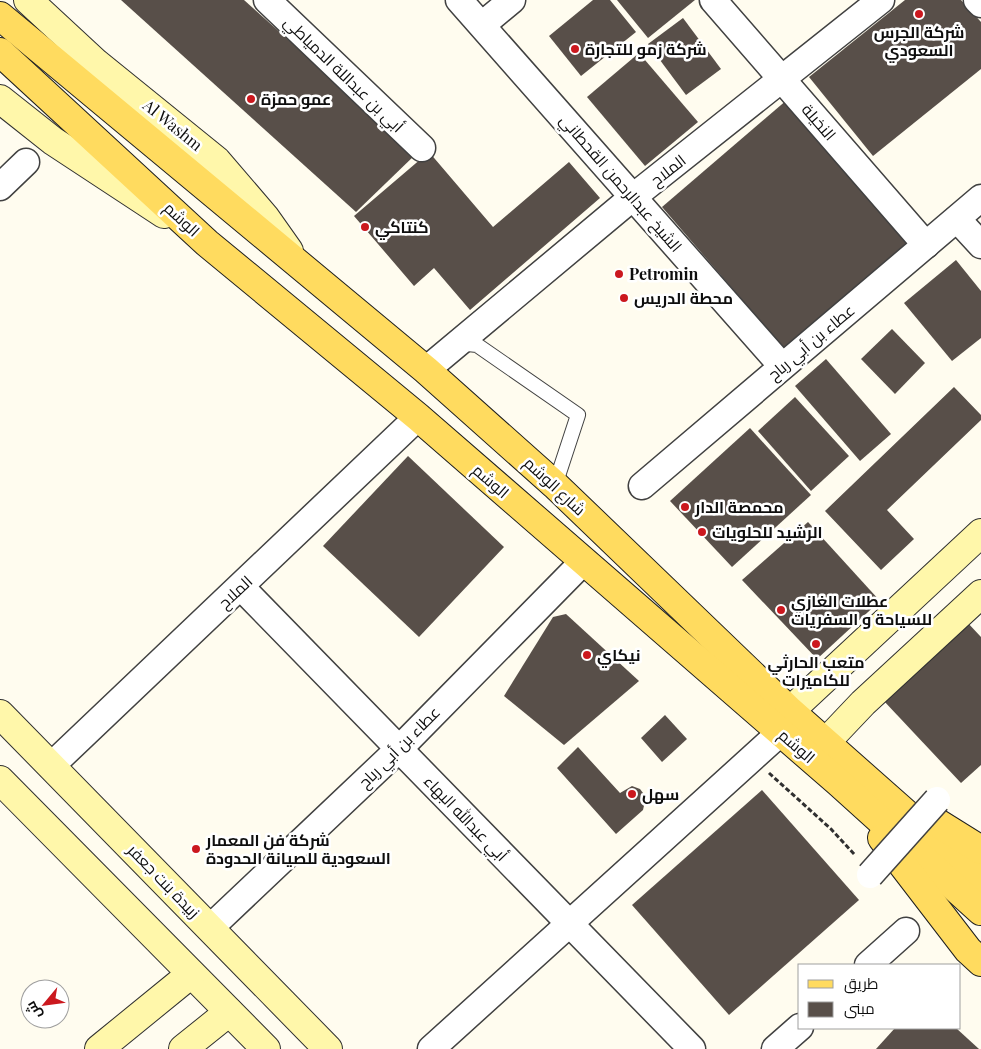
<svg xmlns="http://www.w3.org/2000/svg" width="981" height="1049" font-family="'Playfair Display',Cairo,serif">
<rect width="100%" height="100%" fill="#fffcef"/>
<g fill="#584f49">
<path d="M121,0H244L416,154L356,212Z"/>
<path d="M593,0H610L636,32L581,76L549,36Z"/>
<path d="M617,0H695L648,38Z"/>
<path d="M905,0H961L981,22V69L873,156L809,77Z"/>
<path d="M683,18L721,69L686,95L648,44Z"/>
<path d="M639,53L698,122L645,166L587,97Z"/>
<path d="M788,99L912,243L786,351L662,207Z"/>
<path d="M429,152L493,227L569,162L600,198L470,310L434,268L414,286L354,216Z"/>
<path d="M956,260L981,291V338L952,361L904,303Z"/>
<path d="M892,329L925,363L895,394L861,359Z"/>
<path d="M826,359L891,434L860,461L795,386Z"/>
<path d="M954,387L981,415V420L887,510L914,539L881,570L825,511Z"/>
<path d="M795,397L849,456L811,491L758,431Z"/>
<path d="M750,428L811,495L732,567L670,501Z"/>
<path d="M408,456L504,547L419,637L323,546Z"/>
<path d="M808,522L880,601L817,659L742,580Z"/>
<path d="M566,614L639,681L564,745L504,696L553,617Z"/>
<path d="M966,621L981,637V765L961,783L883,700Z"/>
<path d="M665,715L687,739L662,762L641,738Z"/>
<path d="M578,747L620,793L632,786L640,789L646,797L643,810L616,834L557,768Z"/>
<path d="M762,790L859,900L729,1015L632,905Z"/>
<path d="M895,1028H956L979,1049H876Z"/>
</g>
<g fill="none" stroke-linecap="round" stroke-linejoin="round">
<g stroke="#414141" stroke-width="16">
<path id="lane" d="M458,343L477,345L578,415L555,485"/>
</g>
<g stroke="#414141" stroke-width="29">
<g id="street">
<path d="M267,0L422,148"/>
<path d="M459,0L782,366"/>
<path d="M713,0L926,245"/>
<path d="M977,0L981,4"/>
<path d="M482,25L512,0"/>
<path d="M0,187L26,162"/>
<path d="M957,219L981,245"/>
<path d="M426,370L633,197L881,0"/>
<path d="M642,486L981,198"/>
<path d="M241,587L692,1049"/>
<path d="M51,766L418,417"/>
<path d="M210,928L399,749L583,562"/>
<path d="M868,965L906,931"/>
<path d="M431,1049L781,732"/>
<path d="M775,1049L800,1027"/>
</g>
</g>
<g stroke="#303030" stroke-width="30">
<g id="secondary">
<path d="M28,0L96,63L217,161L265,217L289,251"/>
<path d="M0,99L53,141L164,214"/>
<path d="M790,711L981,533"/>
<path d="M0,714L328,1049"/>
<path d="M826,742L863,703L981,594"/>
<path d="M0,780L266,1049"/>
<path d="M99,1049L191,974"/>
<path d="M183,1049L229,1012"/>
</g>
</g>
<g stroke="#1f1f1f" stroke-width="30">
<g id="primary">
<path d="M0,16L426,370L555,485L790,711L981,880"/>
<path d="M0,52L207,243L418,417L838,782L981,911"/>
<path d="M933,820L981,850"/>
<path d="M882,838L968,950L981,962"/>
</g>
</g>
<path stroke="#303030" stroke-width="3" stroke-dasharray="5 2.5" stroke-linecap="butt" d="M769,773L831,829L855,855"/>
<use href="#lane" stroke="#fff" stroke-width="14"/>
<use href="#street" stroke="#fff" stroke-width="26"/>
<use href="#secondary" stroke="#fff7aa" stroke-width="28"/>
<use href="#primary" stroke="#ffdb5f" stroke-width="28"/>
<g stroke="#414141" stroke-width="29" stroke-linecap="butt">
<path id="street-bridge" d="M870,875L937,800"/>
</g>
<use href="#street-bridge" stroke="#fff" stroke-width="26"/>
</g>
<g fill="#cb181e" stroke="#fff" stroke-width="2">
<circle cx="919" cy="14" r="5"/>
<circle cx="575" cy="49" r="5"/>
<circle cx="251" cy="99" r="5"/>
<circle cx="365" cy="227" r="5"/>
<circle cx="619" cy="274" r="5"/>
<circle cx="624" cy="298" r="5"/>
<circle cx="685" cy="507" r="5"/>
<circle cx="702" cy="532" r="5"/>
<circle cx="781" cy="610" r="5"/>
<circle cx="816" cy="644" r="5"/>
<circle cx="587" cy="655" r="5"/>
<circle cx="632" cy="794" r="5"/>
<circle cx="196" cy="849" r="5"/>
</g>
<g text-anchor="middle" stroke-width="5" stroke-linejoin="round" paint-order="stroke">
<g font-size="16" font-weight="bold" fill="#0e0e0e" stroke="#fff" text-anchor="start">
<text x="919" y="38" text-anchor="middle">شركة الجرس<tspan x="919" dy="18">السعودي</tspan></text>
<text x="585" y="55">شركة زمو للتجارة</text>
<text x="261" y="105">عمو حمزة</text>
<text x="375" y="233">كنتاكي</text>
<text x="629" y="280">Petromin</text>
<text x="634" y="304">محطة الدريس</text>
<text x="695" y="513">محمصة الدار</text>
<text x="712" y="538">الرشيد للحلويات</text>
<text x="791" y="607">عطلات الغازي<tspan x="791" dy="18">للسياحة و السفريات</tspan></text>
<text x="597" y="661">نيكاي</text>
<text x="816" y="668" text-anchor="middle">متعب الحارثي<tspan x="816" dy="18">للكاميرات</tspan></text>
<text x="642" y="800">سهل</text>
<text x="206" y="846">شركة فن المعمار<tspan x="206" dy="18">السعودية للصيانة الحدودة</tspan></text>
</g>
<g font-size="16" fill="#0e0e0e" stroke="#fff">
<text transform="translate(344 74) rotate(44)" y="6">أبي بن عبداللة الدمياطي</text>
<text transform="translate(819 122) rotate(49)" y="6">النخيلة</text>
<text transform="translate(173 125) rotate(39)" y="6">Al Washm</text>
<text transform="translate(668 170) rotate(-38)" y="6">الملاح</text>
<text transform="translate(621 183) rotate(49)" y="6">الشيخ عبدالرحمن القحطاني</text>
<text transform="translate(182 219) rotate(43)" y="6">الوشم</text>
<text transform="translate(811 342) rotate(-40)" y="6">عطاء بن أبي رباح</text>
<text transform="translate(491 481) rotate(41)" y="6">الوشم</text>
<text transform="translate(555 486) rotate(43)" y="6">شارع الوشم</text>
<text transform="translate(235 592) rotate(-43)" y="6">الملاح</text>
<text transform="translate(797 746) rotate(41)" y="6">الوشم</text>
<text transform="translate(399 747) rotate(-45)" y="6">عطاء بن أبي رباح</text>
<text transform="translate(466 818) rotate(46)" y="6">أبي عبدالله البهاء</text>
<text transform="translate(164 881) rotate(46)" y="6">زبيدة بنت جعفر</text>
</g>
</g>
<rect x="798" y="964" width="162" height="65" fill="#ffffff" stroke="#9f9f9f"/>
<rect x="808" y="980" width="25" height="8" fill="#ffdb5f" stroke="#9f9f9f"/>
<text x="844" y="989" font-size="15" fill="#0e0e0e">طريق</text>
<rect x="808" y="1002" width="25" height="15" fill="#584f49" stroke="#9f9f9f"/>
<text x="844" y="1014" font-size="15" fill="#0e0e0e">مبنى</text>
<g transform="translate(45 1004) rotate(241)"><circle r="24" fill="#ffffff" stroke="#9f9f9f"/>
<path d="M0-4L9 19L0 12L-9 19Z" fill="#cb181e"/>
<text y="-8" font-size="14" font-weight="bold" text-anchor="middle" fill="#0e0e0e">ش</text>
</g>
</svg>
